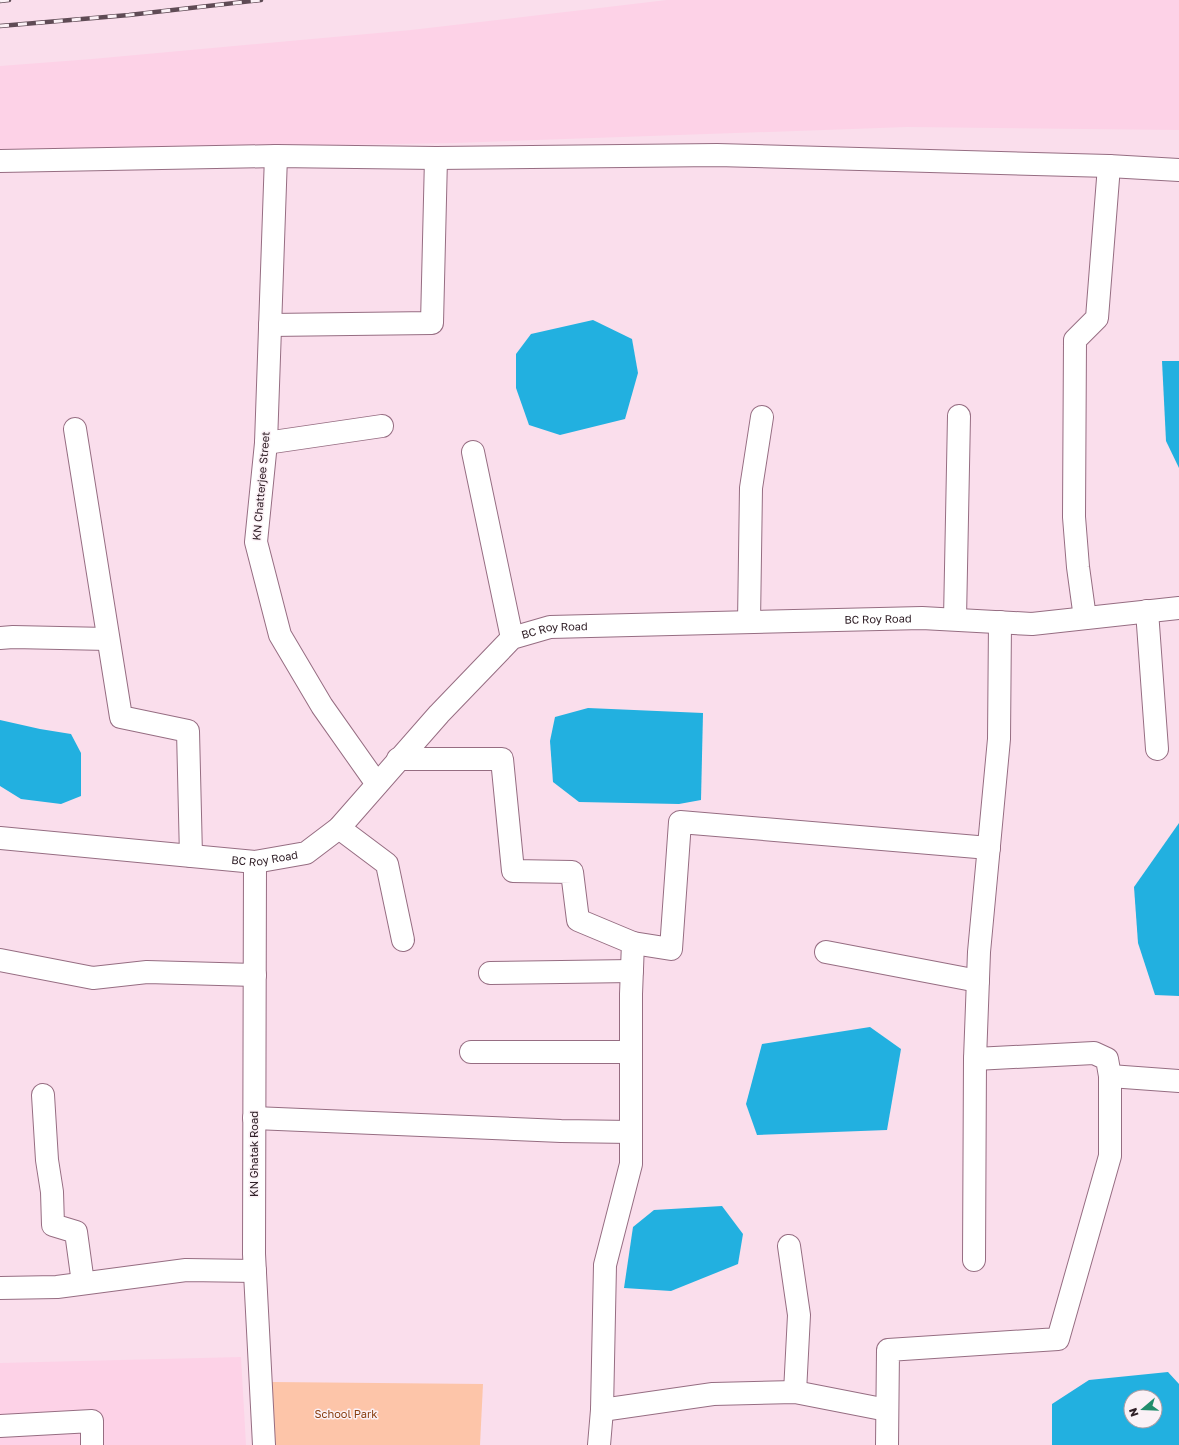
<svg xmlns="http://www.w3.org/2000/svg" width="1179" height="1445" font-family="'Golos Text',sans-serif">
<rect width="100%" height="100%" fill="#fadeec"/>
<g fill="#fdd2e7">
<path d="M667,0H1179V130L907,127L455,143L0,151V66L92,59L411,30Z"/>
<path d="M241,1357L246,1445H0V1363Z"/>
</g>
<path fill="#fdc5a9" d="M272,1382L483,1384L480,1445H275Z"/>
<g fill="#22b0e0" fill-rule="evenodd">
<path d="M593,320L632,339L638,373L625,419L560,435L529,425L516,388V354L531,334Z"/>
<path d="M1162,361H1179V468L1166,441Z"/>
<path d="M588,708L703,713L701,800L679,804L579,802L553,782L550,741L555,717Z"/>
<path d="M0,720L40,729L71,734L81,753V796L61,804L21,799L0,786Z"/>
<path d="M1179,823V996L1155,995L1138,943L1134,887Z"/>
<path d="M870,1027L901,1049L887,1130L757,1135L746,1104L762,1044Z"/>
<path d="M722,1206L743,1234L738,1264L671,1291L624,1288L633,1227L654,1210Z"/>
<path d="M1168,1372L1179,1384V1445H1052V1404L1089,1380ZM1131,1397H1155V1421H1131Z"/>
</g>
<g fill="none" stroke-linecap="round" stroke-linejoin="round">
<g stroke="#966d82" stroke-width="24">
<g id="minor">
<path d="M276,156L266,443L256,542L280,635L322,706L377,784"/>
<path d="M270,325L432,323L436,158"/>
<path d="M75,429L121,717L188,731L191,856"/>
<path d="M266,443L382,426"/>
<path d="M473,452L512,638"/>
<path d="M1147,611L1157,749"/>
<path d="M1085,618L1078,567L1074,517L1075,340L1097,318L1109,166"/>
<path d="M955,619L959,416"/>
<path d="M749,622L751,488L762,417"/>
<path d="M0,638L13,637L108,639"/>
<path d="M398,759H502L513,871L572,872L578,920L633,943L631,994V1164L605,1265L602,1410L599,1445"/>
<path d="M339,828L387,864L403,940"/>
<path id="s1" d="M0,838L255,862L306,853L339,828L439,714L512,638L550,627L922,618L1032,624L1179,608"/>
<path d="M255,862L254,1254L264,1445"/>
<path d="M633,943L671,949L680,822L989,848"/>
<path d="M826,952L978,981"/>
<path d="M0,960L93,978L147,972L255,975"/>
<path d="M490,973L632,971"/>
<path d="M471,1052H631"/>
<path d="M1110,1076L1179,1081"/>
<path d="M43,1095L47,1160L52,1192L53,1225L76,1232L83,1283"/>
<path d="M254,1118L561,1131L631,1132"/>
<path d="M789,1246L799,1315L795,1392"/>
<path d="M974,1260L975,1059L979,952L999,739L1000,622"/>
<path d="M0,1288L57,1287L186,1270L255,1271"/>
<path d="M602,1410L713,1394L795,1392L887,1410"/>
<path d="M0,1426L92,1421V1445"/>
<path d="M887,1445L888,1350L1058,1339L1110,1156V1076L1107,1059L1094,1053L975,1059"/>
</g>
</g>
<g stroke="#966d82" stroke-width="24">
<path id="major" d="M0,161L276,156L436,158L717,155L1109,166L1179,170"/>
</g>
<use href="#minor" stroke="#fff" stroke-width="22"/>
<use href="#major" stroke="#fff" stroke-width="22"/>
<g stroke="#5f4b55" stroke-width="4.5">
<g id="rail">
<path d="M0,1L9,0"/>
<path d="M0,26L129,15L261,0"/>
</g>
</g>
<use href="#rail" stroke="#fbf1f6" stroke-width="3" stroke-dasharray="9" stroke-linecap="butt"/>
</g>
<g text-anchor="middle" stroke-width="3" stroke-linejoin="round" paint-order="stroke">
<g font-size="11" fill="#312028" stroke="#fbf1f6">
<text transform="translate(261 486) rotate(-85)" y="4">KN Chatterjee Street</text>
<text dy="4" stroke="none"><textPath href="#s1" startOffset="974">BC Roy Road</textPath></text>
<text dy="4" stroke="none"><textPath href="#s1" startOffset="650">BC Roy Road</textPath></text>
<text dy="4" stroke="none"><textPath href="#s1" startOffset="266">BC Roy Road</textPath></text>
<text transform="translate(254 1154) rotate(-90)" y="4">KN Ghatak Road</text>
</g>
<g font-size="11" fill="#893f11" stroke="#fbf1f6">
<text x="346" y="1418">School Park</text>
</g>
</g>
<g transform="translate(1143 1409) rotate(251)"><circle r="19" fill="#fbf1f6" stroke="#aa9da4"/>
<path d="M0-3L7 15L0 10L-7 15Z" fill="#218d6c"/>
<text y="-6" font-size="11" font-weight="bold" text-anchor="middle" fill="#312028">N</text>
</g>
</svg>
